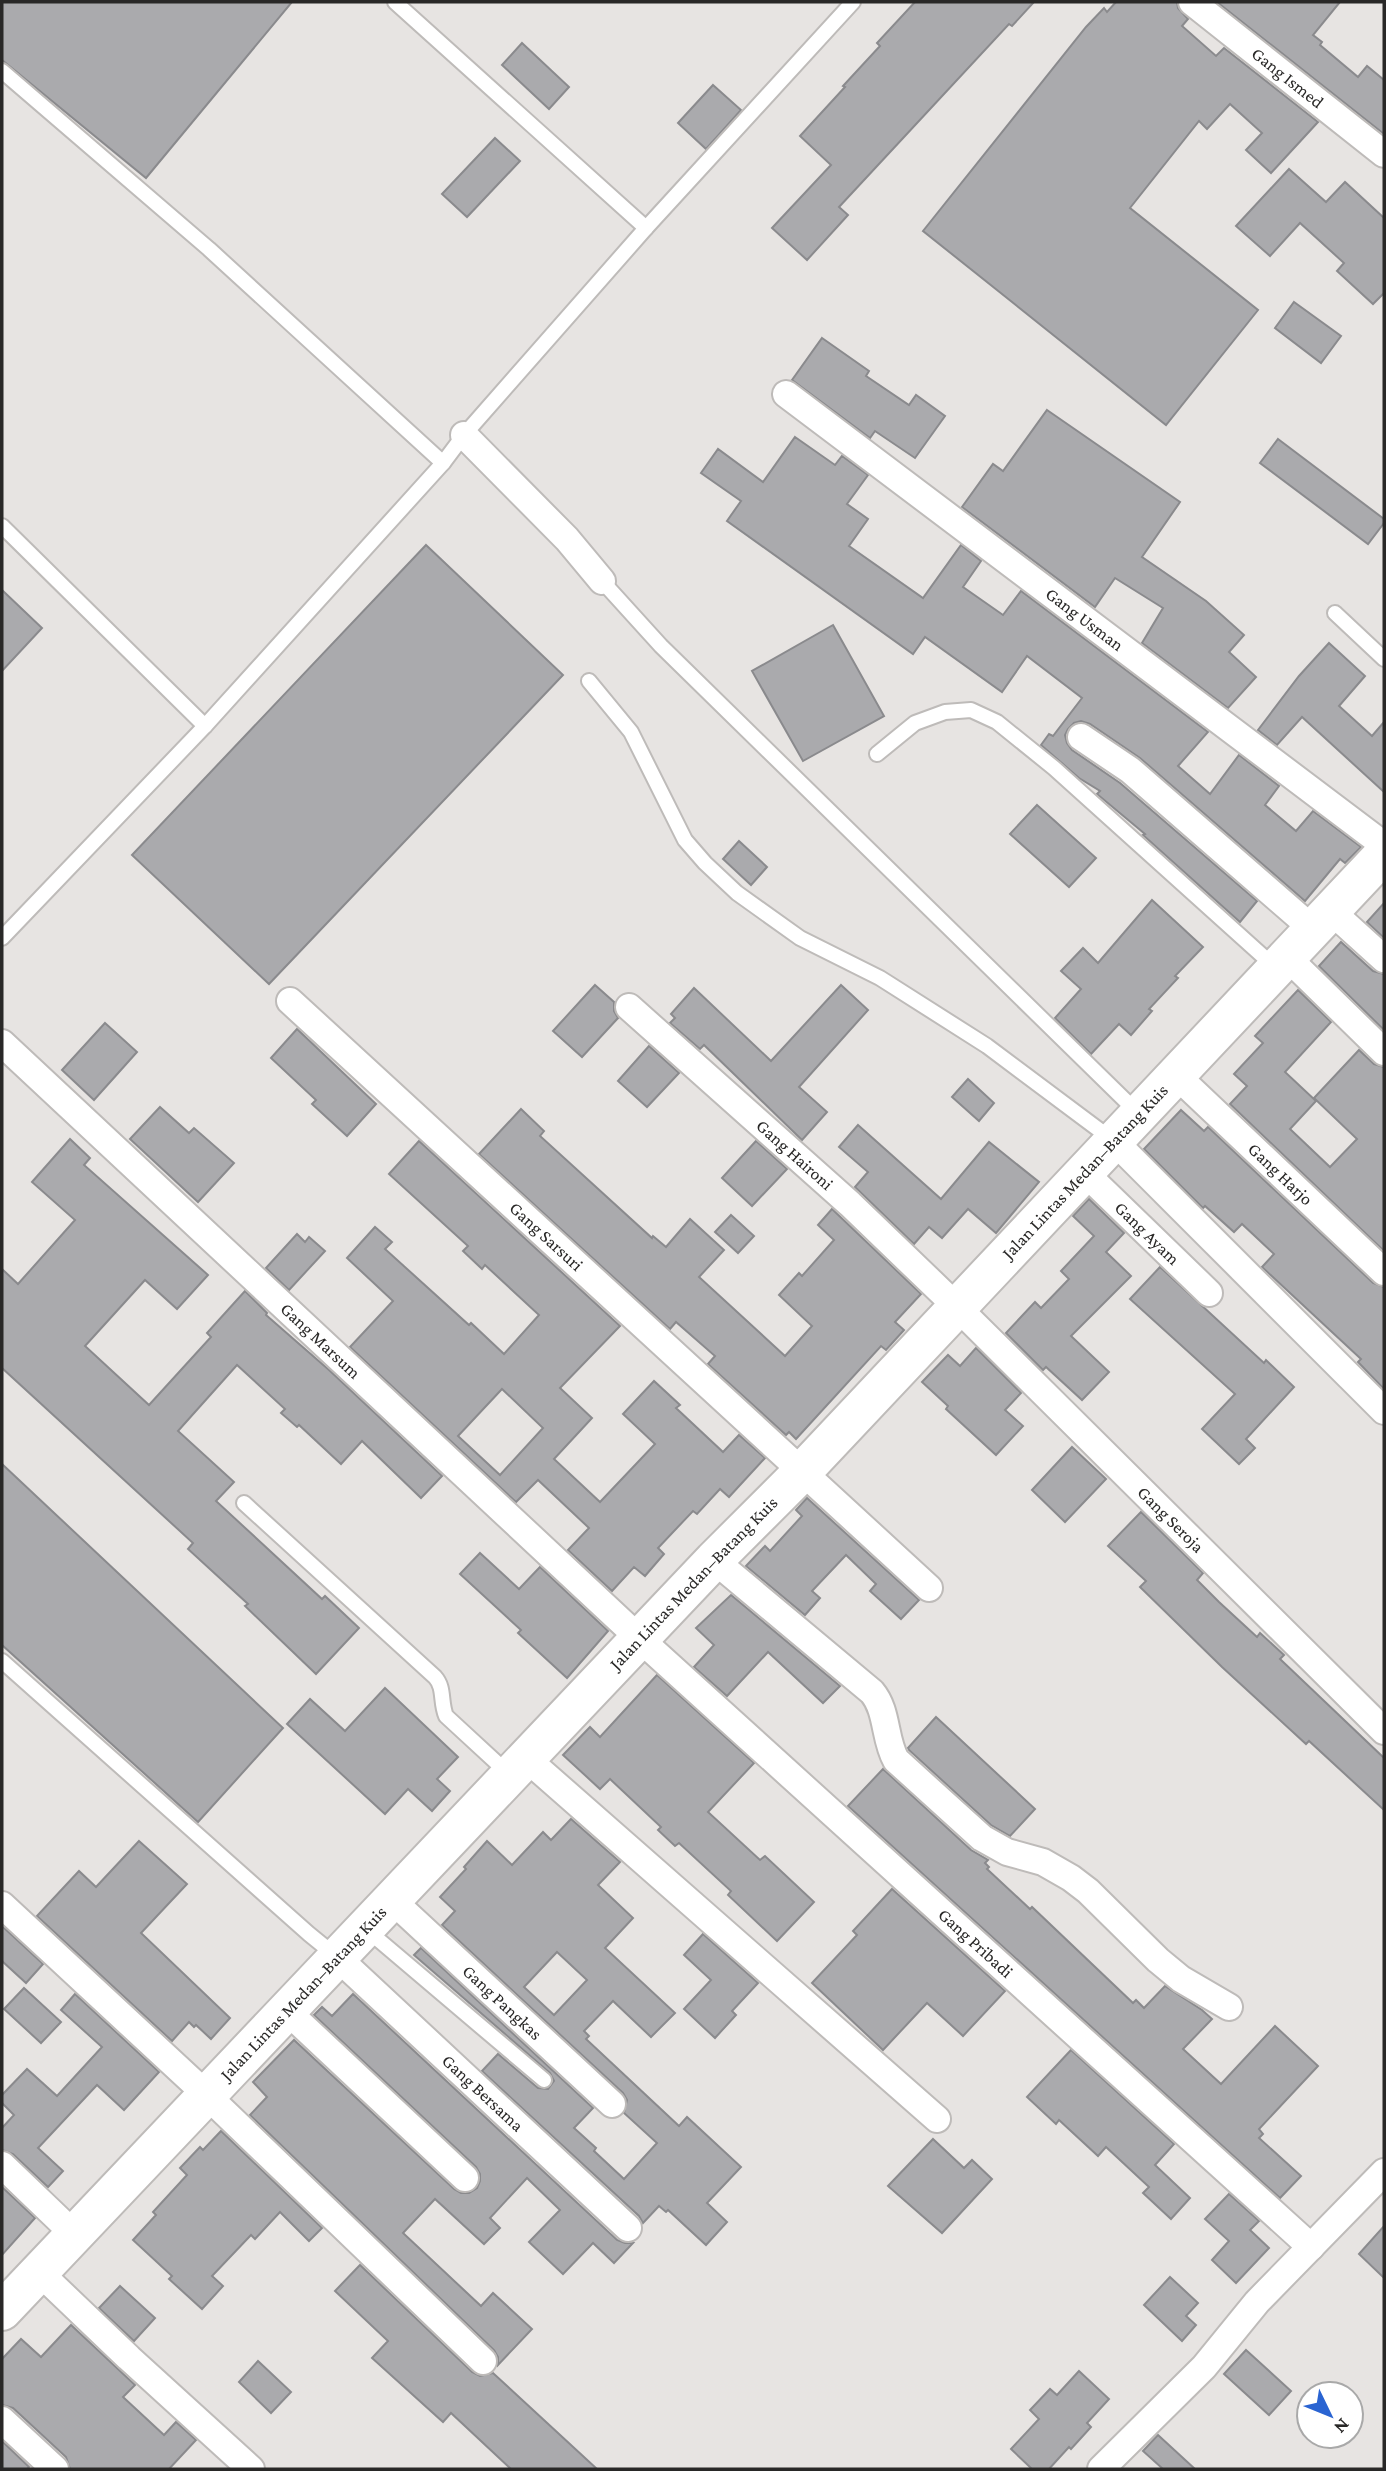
<svg xmlns="http://www.w3.org/2000/svg" width="1386" height="2471" font-family="'Crimson Pro',serif">
<rect width="100%" height="100%" fill="#e7e4e2"/>
<g fill="#aaaaad" stroke="#8a8a8d" stroke-width="2" fill-rule="evenodd">
<path d="M2,2H292L146,178L2,60Z"/>
<path d="M915,2H1034L1012,26L1009,24L839,207L848,215L807,260L772,228L831,165L800,136L845,87L843,86L880,46L877,43Z"/>
<path d="M1116,2H1177L1178,8L1188,19L1182,26L1216,56L1224,48L1318,122L1271,173L1246,150L1262,133L1230,104L1207,129L1199,121L1130,208L1258,310L1166,425L923,231L1086,27L1104,8L1107,12Z"/>
<path d="M1217,2H1340L1313,35L1322,42L1320,45L1358,77L1367,66L1384,80V134Z"/>
<path d="M522,43L569,87L549,109L502,65Z"/>
<path d="M713,85L741,110L706,149L678,123Z"/>
<path d="M495,138L520,161L467,217L442,194Z"/>
<path d="M1289,169L1326,202L1345,182L1384,218V293L1373,304L1337,271L1344,263L1300,223L1270,256L1236,226Z"/>
<path d="M1294,302L1341,336L1321,363L1275,328Z"/>
<path d="M822,338L869,371L866,376L909,405L916,395L945,416L915,458L875,431L870,438L792,380Z"/>
<path d="M1047,410L1180,502L1142,557L1206,601L1244,635L1229,652L1256,677L1228,708L1142,643L1163,608L1115,578L1095,607L962,507L993,464L1003,471Z"/>
<path d="M795,437L835,465L842,456L868,475L847,504L868,519L849,546L923,598L961,545L981,561L963,587L1003,615L1021,591L1208,732L1178,766L1210,794L1239,755L1279,786L1265,805L1296,831L1313,811L1361,847L1345,863L1340,859L1305,901L1140,758L1090,724L1081,721L1074,723L1068,729L1065,735L1067,743L1072,750L1120,783L1257,901L1240,922L1143,835L1145,834L1097,794L1100,791L1079,778L1041,745L1049,734L1053,736L1082,698L1027,656L1002,692L925,637L913,654L727,521L741,501L701,473L718,449L763,482Z"/>
<path d="M1278,439L1384,519V523L1368,544L1260,463Z"/>
<path d="M426,545L563,675L269,984L132,855Z"/>
<path d="M2,590L42,628L2,671Z"/>
<path d="M833,625L884,716L803,761L752,671Z"/>
<path d="M1329,643L1365,676L1339,706L1372,736L1384,722V792L1302,717L1277,745L1258,730L1299,676Z"/>
<path d="M1037,805L1096,858L1069,887L1010,834Z"/>
<path d="M739,841L767,867L751,885L723,859Z"/>
<path d="M1152,900L1203,947L1175,976L1178,978L1149,1009L1152,1011L1131,1035L1119,1024L1091,1054L1055,1018L1081,989L1061,971L1083,948L1098,963Z"/>
<path d="M1384,903V938L1367,922Z"/>
<path d="M1341,942L1373,971L1384,974V1030L1319,966Z"/>
<path d="M595,985L614,1002V1011L618,1018L582,1057L553,1031Z"/>
<path d="M841,985L868,1010L799,1087L827,1112L802,1140L704,1045L700,1049L670,1023L675,1018L671,1014L694,988L771,1061Z"/>
<path d="M1298,990L1331,1022L1285,1072L1316,1101L1290,1129L1330,1167L1357,1139L1314,1098L1359,1050L1374,1064L1384,1067V1251L1230,1104L1247,1086L1234,1074L1263,1043L1255,1036Z"/>
<path d="M105,1023L137,1052L94,1100L62,1070Z"/>
<path d="M297,1029L376,1104L347,1136L312,1104L316,1100L271,1058Z"/>
<path d="M649,1046L679,1073L647,1107L618,1081Z"/>
<path d="M968,1079L994,1103L979,1121L952,1097Z"/>
<path d="M160,1107L189,1133L194,1128L234,1163L198,1202L130,1139Z"/>
<path d="M521,1109L544,1131L540,1136L652,1238L653,1236L666,1247L690,1219L724,1250L699,1277L785,1356L812,1326L779,1295L799,1273L802,1276L834,1240L818,1225L832,1209L921,1294L895,1322L904,1330L886,1350L881,1346L796,1439L789,1432L786,1435L708,1364L715,1356L676,1322L670,1329L479,1154Z"/>
<path d="M1181,1110L1204,1131L1208,1127L1373,1283L1384,1287V1389L1358,1362L1361,1359L1262,1267L1274,1254L1242,1224L1234,1232L1205,1206L1203,1208L1144,1149Z"/>
<path d="M858,1125L941,1199L989,1142L1039,1182L996,1233L968,1209L942,1238L929,1227L914,1244L855,1187L868,1172L839,1147Z"/>
<path d="M70,1139L90,1158L84,1165L208,1275L177,1309L145,1280L85,1346L149,1405L211,1337L207,1333L245,1291L267,1313L266,1315L329,1370L442,1476L421,1498L362,1441L341,1464L299,1425L297,1427L281,1413L285,1409L237,1365L178,1431L234,1482L216,1501L322,1599L325,1596L359,1628L316,1674L245,1606L248,1604L188,1549L193,1543L2,1368V1269L18,1284L75,1220L32,1182Z"/>
<path d="M419,1141L620,1326L560,1388L592,1418L554,1459L600,1502L655,1444L623,1414L654,1381L680,1405L676,1408L723,1452L739,1435L765,1458L729,1497L720,1489L697,1514L693,1511L658,1548L664,1554L645,1576L634,1567L612,1591L568,1550L589,1528L538,1480L516,1502L350,1347L393,1301L347,1258L375,1227L392,1242L385,1249L469,1325L471,1323L504,1354L539,1315L485,1265L482,1269L463,1251L468,1246L389,1174ZM502,1389L543,1428L500,1475L458,1436Z"/>
<path d="M756,1141L787,1169L752,1206L722,1178Z"/>
<path d="M1089,1199L1124,1233L1106,1252L1131,1276L1071,1336L1109,1372L1082,1400L1046,1367L1043,1370L1006,1333L1035,1302L1041,1308L1069,1279L1061,1271L1094,1236L1073,1216Z"/>
<path d="M731,1215L754,1236L738,1253L715,1232Z"/>
<path d="M297,1234L305,1242L309,1237L325,1251L289,1290L266,1268Z"/>
<path d="M1160,1267L1264,1363L1266,1360L1294,1387L1246,1439L1255,1448L1239,1464L1202,1429L1235,1394L1130,1299Z"/>
<path d="M976,1348L1021,1393L1005,1410L1023,1426L996,1455L946,1409L948,1406L922,1382L948,1355L960,1366Z"/>
<path d="M1072,1447L1106,1479L1065,1522L1032,1490Z"/>
<path d="M2,1464L283,1728L198,1822L2,1645Z"/>
<path d="M807,1498L919,1600L901,1619L870,1591L876,1584L846,1555L812,1591L820,1598L805,1615L746,1566L765,1546L770,1551L802,1516L796,1510Z"/>
<path d="M1141,1512L1203,1573L1197,1580L1219,1602L1257,1637L1260,1633L1284,1655L1280,1659L1384,1758V1810L1309,1741L1306,1744L1222,1667L1140,1587L1146,1581L1108,1546Z"/>
<path d="M480,1553L519,1589L540,1567L608,1631L567,1678L518,1633L521,1630L460,1574Z"/>
<path d="M731,1595L840,1686L823,1703L768,1652L727,1696L694,1667L714,1645L696,1628Z"/>
<path d="M657,1675L754,1763L708,1812L760,1860L765,1856L814,1902L777,1941L728,1895L731,1891L679,1843L675,1846L658,1830L661,1827L610,1779L600,1789L563,1755L590,1727L600,1737Z"/>
<path d="M385,1688L458,1757L437,1779L450,1791L432,1811L408,1789L385,1814L287,1724L310,1699L345,1731Z"/>
<path d="M936,1717L1035,1809L1010,1836L991,1825L909,1750L908,1748Z"/>
<path d="M883,1769L971,1850L988,1860L985,1863L989,1867L987,1869L1030,1909L1032,1907L1133,2003L1136,2000L1144,2008L1165,1986L1202,2010L1212,2019L1183,2049L1221,2084L1275,2026L1318,2066L1259,2129L1263,2134L1259,2138L1301,2176L1280,2198L848,1806Z"/>
<path d="M571,1819L620,1862L598,1885L633,1918L605,1948L675,2013L651,2037L613,2001L584,2031L589,2036L586,2039L679,2126L687,2117L741,2167L707,2203L727,2222L706,2245L668,2210L666,2212L659,2206L643,2223L639,2216L482,2071L498,2054L538,2088L548,2089L554,2081L550,2073L414,1955L421,1948L593,2108L574,2128L596,2148L594,2151L624,2179L657,2143L624,2113L627,2100L623,2093L442,1925L455,1911L440,1897L466,1869L464,1867L487,1841L512,1865L543,1832L551,1840ZM557,1952L587,1980L554,2015L524,1987Z"/>
<path d="M139,1841L187,1884L141,1933L230,2018L211,2039L196,2025L194,2027L189,2022L172,2041L37,1916L79,1871L96,1887Z"/>
<path d="M892,1889L1005,1991L963,2036L927,2003L883,2050L812,1983L857,1935L853,1931Z"/>
<path d="M2,1926L43,1964L26,1983L2,1961Z"/>
<path d="M703,1934L758,1983L732,2011L736,2015L715,2038L684,2009L711,1980L684,1955Z"/>
<path d="M24,1988L61,2022L41,2043L4,2009Z"/>
<path d="M75,1994L159,2072L124,2110L97,2085L38,2148L63,2171L48,2187L13,2154L2,2150V2128L14,2115L2,2103V2095L27,2069L57,2096L102,2047L61,2010Z"/>
<path d="M353,1994L617,2240L625,2243H633L614,2263L593,2243L563,2274L529,2242L560,2210L527,2178L490,2218L500,2228L484,2244L435,2199L403,2233L481,2306L493,2293L532,2329L498,2365V2357L494,2350L250,2115L267,2097L253,2082L294,2040L454,2189L461,2193H469L477,2188L480,2181V2174L476,2167L314,2015L322,2007L332,2016Z"/>
<path d="M1071,2050L1174,2144L1155,2165L1190,2198L1171,2219L1143,2193L1149,2187L1106,2147L1098,2156L1059,2120L1056,2124L1027,2097Z"/>
<path d="M221,2131L322,2228L309,2241L280,2212L255,2239L251,2235L212,2276L223,2286L202,2309L169,2279L172,2276L133,2240L156,2215L153,2212L187,2175L180,2168L200,2147L203,2150Z"/>
<path d="M933,2139L964,2168L972,2160L992,2179L942,2233L888,2186Z"/>
<path d="M2,2187L35,2218L2,2255Z"/>
<path d="M1229,2194L1259,2221L1250,2230L1269,2248L1236,2283L1212,2260L1229,2241L1205,2219Z"/>
<path d="M1384,2226V2278L1359,2254Z"/>
<path d="M360,2265L472,2372L480,2376L493,2373L597,2469H511L451,2413L443,2422L372,2358L388,2341L335,2291Z"/>
<path d="M1170,2277L1198,2303L1186,2316L1196,2325L1182,2341L1144,2305Z"/>
<path d="M120,2286L155,2318L134,2341L99,2308Z"/>
<path d="M71,2325L135,2385L123,2397L164,2435L176,2422L196,2440L169,2469H70L66,2457L13,2408L2,2405V2359L21,2339L41,2357Z"/>
<path d="M1246,2350L1291,2391L1269,2415L1224,2374Z"/>
<path d="M258,2361L291,2392L271,2413L239,2382Z"/>
<path d="M1079,2371L1109,2399L1087,2423L1091,2427L1071,2449L1069,2447L1049,2469H1032L1011,2449L1039,2419L1030,2410L1050,2389L1057,2395Z"/>
<path d="M1158,2435L1195,2469H1163L1143,2451Z"/>
<path d="M2,2441L29,2467L27,2469H2Z"/>
</g>
<g fill="none" stroke-linecap="round" stroke-linejoin="round">
<g stroke="#bebbb9" stroke-width="18">
<g id="lane">
<path d="M395,2L646,228"/>
<path d="M2,71L209,249L443,463"/>
<path d="M2,526L205,726"/>
<path d="M602,581L661,646L1137,1112"/>
<path d="M1335,613L1384,659"/>
<path d="M589,681L631,732L685,840L705,863L737,893L800,938L880,978L987,1046L1114,1141"/>
<path d="M877,754L915,723L945,712L971,710L997,722L1054,768L1275,967"/>
<path d="M2,938L205,726L443,463L464,435L646,228L853,2"/>
<path d="M244,1503L435,1677C445,1688 440,1702 446,1716L510,1775"/>
<path d="M2,1661L309,1934L336,1956"/>
<path d="M367,1930L544,2080"/>
</g>
</g>
<g stroke="#bebbb9" stroke-width="30">
<g id="street">
<path id="s1" d="M1192,2L1384,154"/>
<path id="s2" d="M786,394L1384,845"/>
<path d="M464,435L567,539L602,581"/>
<path d="M1081,737L1130,770L1314,930"/>
<path d="M1331,911L1384,959"/>
<path d="M1287,957L1384,1052"/>
<path id="s3" d="M290,1001L929,1588"/>
<path id="s4" d="M629,1007L850,1204L957,1307L1384,1731"/>
<path id="s5" d="M2,1043L640,1639L1311,2247"/>
<path id="s6" d="M1176,1075L1384,1272"/>
<path d="M1114,1141L1384,1411"/>
<path id="s7" d="M1084,1172L1209,1293"/>
<path d="M714,1560L872,1692C888,1711 884,1739 896,1760L982,1838L1007,1852L1043,1862L1071,1878L1088,1891L1158,1960L1181,1979L1229,2007"/>
<path d="M527,1759L937,2119"/>
<path id="s8" d="M393,1901L612,2104"/>
<path d="M2,1905L194,2083L483,2361"/>
<path id="s9" d="M338,1958L628,2228"/>
<path d="M288,2012L465,2178"/>
<path d="M2,2165L74,2234"/>
<path d="M39,2272L129,2358L251,2469"/>
<path d="M2,2420L55,2469"/>
<path d="M1101,2469L1204,2367L1257,2302L1384,2172"/>
</g>
</g>
<g stroke="#bebbb9" stroke-width="42">
<g id="highway">
<path id="s10" d="M2,2311L714,1560L803,1471L1384,854"/>
</g>
</g>
<use href="#lane" stroke="#fff" stroke-width="14"/>
<use href="#street" stroke="#fff" stroke-width="26"/>
<use href="#highway" stroke="#fff" stroke-width="38"/>
</g>
<g text-anchor="middle" stroke-width="6" stroke-linejoin="round" paint-order="stroke">
<g font-size="18" fill="#292827" stroke="#fff">
<text dy="6" stroke="none"><textPath href="#s1" startOffset="122">Gang Ismed</textPath></text>
<text dy="6" stroke="none"><textPath href="#s2" startOffset="374">Gang Usman</textPath></text>
<text dy="6" stroke="none"><textPath href="#s4" startOffset="222">Gang Haironi</textPath></text>
<text dy="6" stroke="none"><textPath href="#s10" startOffset="1572">Jalan Lintas Medan–Batang Kuis</textPath></text>
<text dy="6" stroke="none"><textPath href="#s6" startOffset="144">Gang Harjo</textPath></text>
<text dy="6" stroke="none"><textPath href="#s7" startOffset="88">Gang Ayam</textPath></text>
<text dy="6" stroke="none"><textPath href="#s3" startOffset="348">Gang Sarsuri</textPath></text>
<text dy="6" stroke="none"><textPath href="#s5" startOffset="436">Gang Marsum</textPath></text>
<text dy="6" stroke="none"><textPath href="#s4" startOffset="746">Gang Seroja</textPath></text>
<text dy="6" stroke="none"><textPath href="#s10" startOffset="1004">Jalan Lintas Medan–Batang Kuis</textPath></text>
<text dy="6" stroke="none"><textPath href="#s5" startOffset="1326">Gang Pribadi</textPath></text>
<text dy="6" stroke="none"><textPath href="#s10" startOffset="438">Jalan Lintas Medan–Batang Kuis</textPath></text>
<text dy="6" stroke="none"><textPath href="#s8" startOffset="149">Gang Pangkas</textPath></text>
<text dy="6" stroke="none"><textPath href="#s9" startOffset="198">Gang Bersama</textPath></text>
</g>
</g>
<rect width="1386" height="2471" fill="none" stroke="#292827" stroke-width="7"/>
<g transform="translate(1330 2415) rotate(133)"><circle r="33" fill="#ffffff" stroke="#a9a9a9" stroke-width="2"/>
<path d="M0-5L12 26L0 18L-12 26Z" fill="#2a64d2"/>
<text y="-10" font-size="19" font-weight="bold" text-anchor="middle" fill="#292827">N</text>
</g>
</svg>
